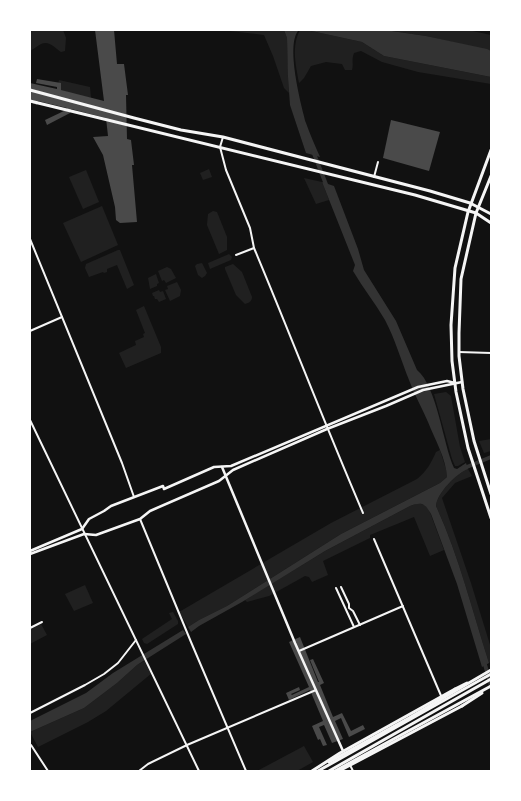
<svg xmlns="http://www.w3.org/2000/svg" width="521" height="801" font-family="Quicksand,sans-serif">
<rect width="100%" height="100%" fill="#111"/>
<g fill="#202020">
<path d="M30,30H63L66,38L65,51L61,52C55,48 49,40 41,44C37,46 34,49 30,51Z"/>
<path d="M221,30H284L287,38L289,93L284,88L273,56L264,35Z"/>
<path d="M300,30H307L362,42L384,56L491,77V84L418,72L382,62L361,51L354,53C351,61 354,63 352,70H345L342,64L326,62L311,66L304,78L299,83C296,65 291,47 300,30Z"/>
<path d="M385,30H468L491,35V51L426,36Z"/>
<path d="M59,80L90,87L91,98L73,94L57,89Z"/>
<path d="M209,169L212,177L203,180L200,173Z"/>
<path d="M86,170L99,202L83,209L69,177Z"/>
<path d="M304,178L322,182L329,200L316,204Z"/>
<path d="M102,206L118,245L81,262L63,223Z"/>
<path d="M213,211L217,212L227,237V250L219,254L207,225L208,214Z"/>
<path d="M118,250H120L134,285L127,289L117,265L107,269V272L104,273L103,272L89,277L85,268L86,264Z"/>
<path d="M229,254L232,257L231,260L210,269L208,263Z"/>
<path d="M202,263L207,273L205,276L202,278L198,275L195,266L197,264Z"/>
<path d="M233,264L242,272L252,297C252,301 249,303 245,304L236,295L225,269V267Z"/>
<path d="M167,267L171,269L176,278L166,283L164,280L162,281L158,271Z"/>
<path d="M156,274L159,283L157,284V286L150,289L148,278Z"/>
<path d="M177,282L181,290L180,296L170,301L165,290L168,289L167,286Z"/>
<path d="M159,290L160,292L163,291L166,299L159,302L157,299H155L154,296H153L152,293Z"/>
<path d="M144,306L161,347V353L126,368L119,353L136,345L135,341L144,337L143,334L145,333L136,310Z"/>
<path d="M446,392L451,396L460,447L465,462L458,466H455L452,459L434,394Z"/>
<path d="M491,439V451L484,453L479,441Z"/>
<path d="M440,450L446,469L447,477L440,483L341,534L227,606L199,620L188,627L179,612L331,523L417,479C427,471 431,463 436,452Z"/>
<path d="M468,469L472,476L455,483L442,498L471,583L491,648V661L489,663C472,610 459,556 436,506C437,493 457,473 468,469Z"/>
<path d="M418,503L425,505L428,507L444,550L430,556L414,517L370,535V538L323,561L328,575L312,582L309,577L305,576L269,596L247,602L245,600L325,551L410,506Z"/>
<path d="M85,585L93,603L74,611L65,594Z"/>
<path d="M173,612L178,621V624L147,644L144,643L142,639L172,619L169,613Z"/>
<path d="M41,624L47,635L30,644V629Z"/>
<path d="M146,660L152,673L106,711L88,722L38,747L30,732L84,708L117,683L137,665Z"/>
<path d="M304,746L313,762L297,771H257Z"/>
</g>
<g fill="#333">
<path d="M284,30H299C285,43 301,105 306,123C310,134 315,146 320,157L306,153L290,105L288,77L287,38Z"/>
<path d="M307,30H385L426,36L487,49L491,51V77L384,56L362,42Z"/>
<path d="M322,182L334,186L358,249L364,270L396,321L417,370C437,386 443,444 454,468L457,469L466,463L468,469C457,473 437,493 436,506C459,556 472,610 489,663L482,667L457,584L431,514C425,503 421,502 410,506L325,551L242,602L199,626L191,632L188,627L199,620L227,606L341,534L440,483L447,477C446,458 435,440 428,422C422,408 414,394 409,380C401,360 395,339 385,320C375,303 363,288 353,271L355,265Z"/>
<path d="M183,630L186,634L137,665L117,683L84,708L30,732V721L86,693L113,673Z"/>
</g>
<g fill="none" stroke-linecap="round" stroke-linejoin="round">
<g stroke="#333" stroke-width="4">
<path d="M313,151L327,187"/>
<path d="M462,469L491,457"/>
<path d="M484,661L491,686"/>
</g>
</g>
<g fill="#4a4a4a">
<path d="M95,30H114L117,64H124L128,95H126L127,139L131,140L134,165H132L137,222L120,223L116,220L115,207L103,155L93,137L108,136L106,118L71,109L70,113L47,125L45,120L66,110L67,108L38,101L37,105L30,102V83L57,89V87L36,83L37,79L61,83V90L104,101Z"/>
<path d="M391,120L440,132L429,171L383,158Z"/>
<path d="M300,637L318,682H319L310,660L313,659L324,683L320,685L333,717L342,713L351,731L363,725L365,729L349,737L341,718L335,721L343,739L332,743L324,725L319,727L327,745L323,746L320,739L318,740L312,726L323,721L310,690L289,700L286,693L299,687L300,690L291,694L292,695L309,687L289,642Z"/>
</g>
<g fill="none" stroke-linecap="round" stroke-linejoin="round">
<g stroke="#f5f5f5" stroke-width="2">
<path d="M223,137L220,147L226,170L250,228L254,248C291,336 325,425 363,513"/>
<path d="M374,177L378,162"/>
<path d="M30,239L122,463L134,497"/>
<path d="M236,255L254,248"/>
<path d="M30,331L62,317"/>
<path d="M459,352L491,353"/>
<path d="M30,420L199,771"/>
<path d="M140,519L191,642L246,771"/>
<path d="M374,539L442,698"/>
<path d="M341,587L349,604V608L353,611L360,625"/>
<path d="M336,588L354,627"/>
<path d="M30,628L42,622"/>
<path d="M299,651L403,606"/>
<path d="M30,713L85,685L104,674L118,663L136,640"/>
<path d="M31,745L48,771"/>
<path d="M350,765L353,771"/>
<path d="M139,771L148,764L187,745L316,690"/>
</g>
<g stroke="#f5f5f5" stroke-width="2.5">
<path d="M222,467L295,643L343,751"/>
<path d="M30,551L82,529L89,519L104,511L111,506L163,486L164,489L214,467L231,466L418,387L447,381L455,383"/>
<path d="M30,554L84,534L96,535L140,519L150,511L219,481L233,470L327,429L386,406L423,390L462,382"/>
</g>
<g stroke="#f5f5f5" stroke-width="3">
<path d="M30,90L134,118L181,130L223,137L430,191L470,203L491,214"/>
<path d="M30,101L415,195L476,213L491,223"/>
<path d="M491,150L468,212L455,268L451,325L452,361L456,392L468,448L491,518"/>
<path d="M491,176L476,213L461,279L459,333V356L463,389L474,441L491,494"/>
<path d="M455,689L467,683"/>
<path d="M462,706L482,693"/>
<path d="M329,762L409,718L491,670"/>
<path d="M335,771L491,686"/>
</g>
<g stroke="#f5f5f5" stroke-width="3">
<path d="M312,771L340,753L455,689"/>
<path d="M318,771L491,674"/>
<path d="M329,771L491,679"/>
<path d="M339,771L462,706"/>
</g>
</g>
<rect width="521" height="801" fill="none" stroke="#ffffff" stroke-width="62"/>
</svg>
